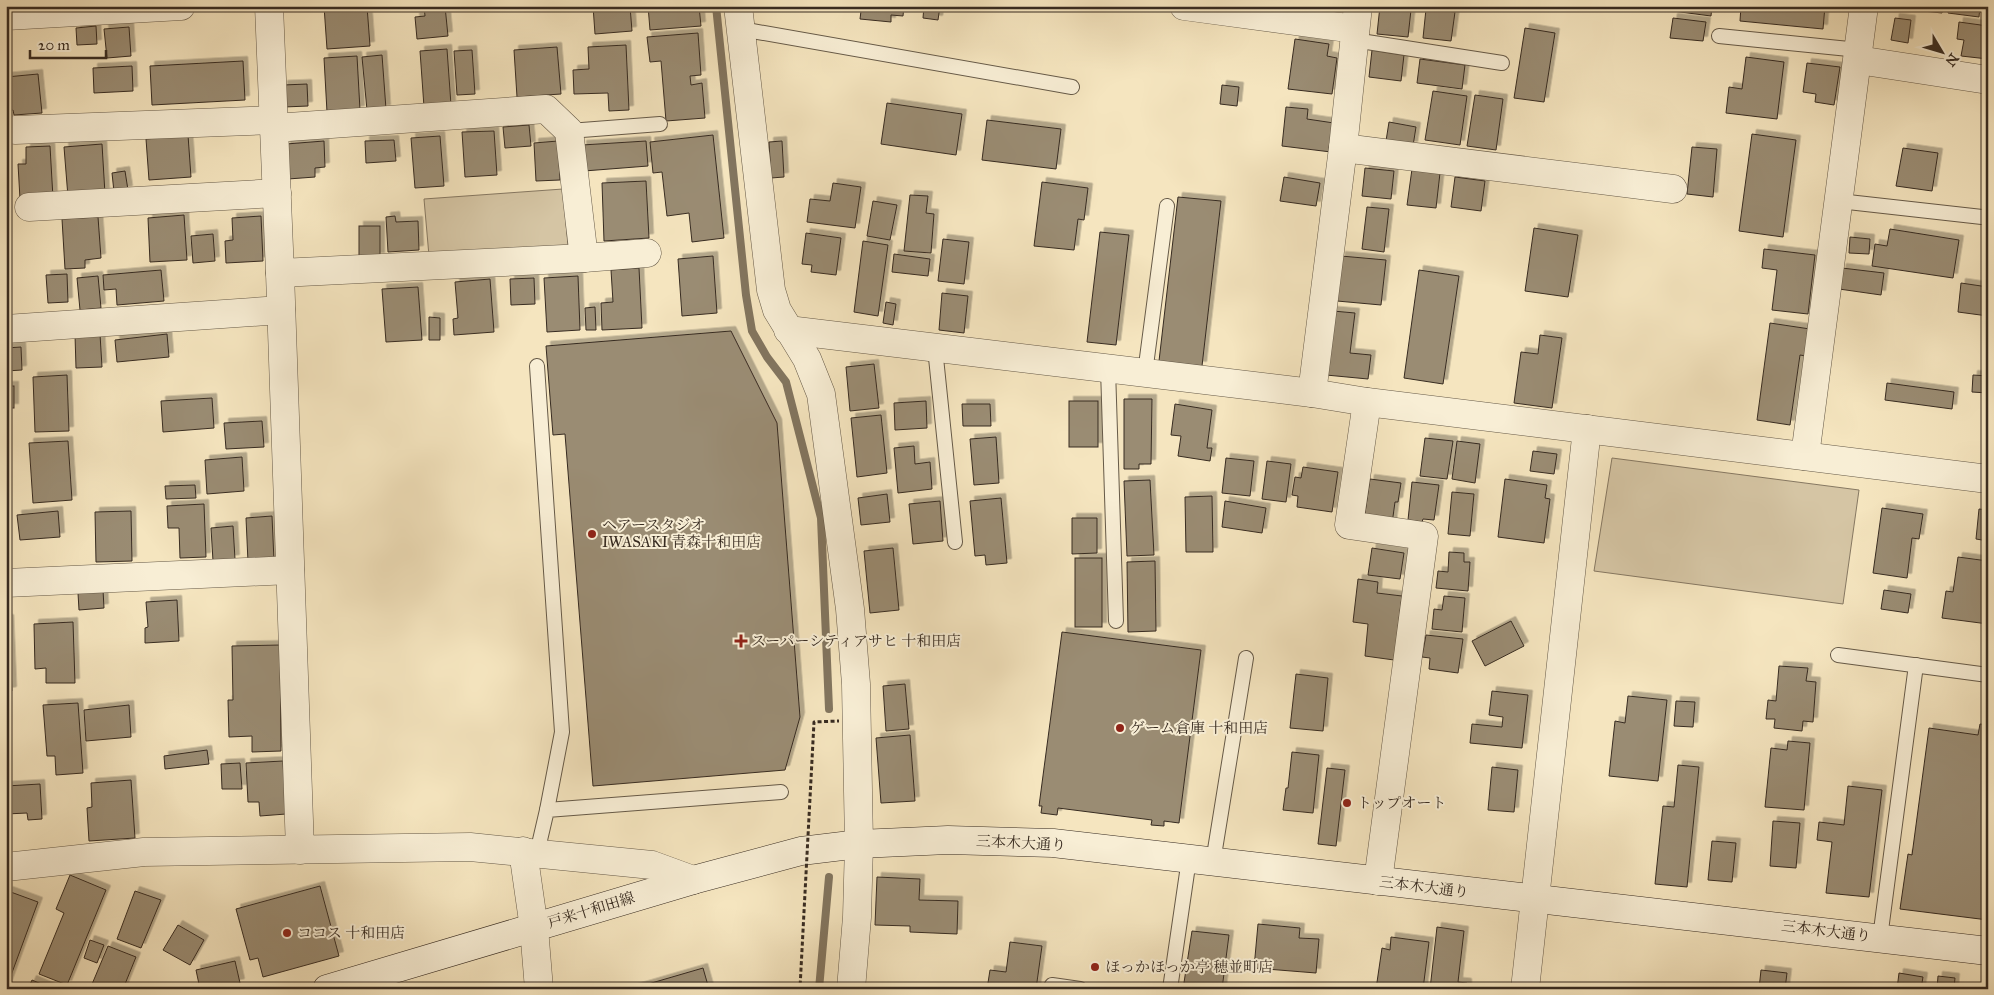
<svg xmlns="http://www.w3.org/2000/svg" width="1994" height="995" font-family="'IM FELL Great Primer','Noto Serif JP',serif">
<defs>
<filter id="shadow"><feDropShadow dx="4.5" dy="-4.5" stdDeviation="0" flood-color="#0004"/></filter>
</defs>
<rect width="100%" height="100%" fill="#f5e5bf"/>
<filter id="stains"><feTurbulence type="fractalNoise" baseFrequency=".004" numOctaves="4"/><feColorMatrix values="0 0 0 0 .2 0 0 0 0 .09 0 0 0 0 .02 0 0 0 .5 -.17"/></filter>
<radialGradient id="worn" r=".72"><stop offset=".6" stop-color="#630" stop-opacity="0"/><stop offset="1" stop-color="#630" stop-opacity=".3"/></radialGradient>
<g fill="#d5c5a4" stroke="#867862">
<path d="M563,189L568,246L429,256L424,199Z"/>
<path d="M1612,458L1859,490L1843,604L1594,571Z"/>
</g>
<g fill="none" stroke-linecap="round" stroke-linejoin="round">
<g stroke="#82755f" stroke-width="8">
<path d="M716,6L746,295L752,331L767,357L786,382L821,518L829,709"/>
<path d="M819,989L829,877"/>
</g>
</g>
<g fill="#9a8c73" stroke="#372b21" filter="url(#shadow)">
<path d="M324,6H367L370,46L327,49Z"/>
<path d="M424,6H445L448,36L417,39L415,17L425,16Z"/>
<path d="M593,6H630L632,31L595,34Z"/>
<path d="M648,6H699L701,26L650,30Z"/>
<path d="M852,6H904L903,16L891,15V22L860,19L861,11L851,10Z"/>
<path d="M924,6H940L938,20L923,18Z"/>
<path d="M1308,6H1328L1327,12L1308,10Z"/>
<path d="M1380,6L1411,10L1408,37L1377,34Z"/>
<path d="M1666,6H1712L1711,16L1665,10Z"/>
<path d="M1720,6H1732L1731,11L1720,9Z"/>
<path d="M1741,6H1825L1823,29L1740,21Z"/>
<path d="M1914,6H1943L1942,13L1914,10Z"/>
<path d="M1949,6H1980L1979,17L1948,13Z"/>
<path d="M1985,8H1988V18H1984Z"/>
<path d="M1426,9L1455,12L1451,41L1423,38Z"/>
<path d="M1673,18L1706,22L1703,41L1670,38Z"/>
<path d="M1895,18L1911,20L1908,43L1891,40Z"/>
<path d="M1959,22L1988,26V59L1961,56L1964,40L1957,39Z"/>
<path d="M96,26L97,44L77,45L76,28Z"/>
<path d="M129,27L131,56L107,58L104,29Z"/>
<path d="M1525,28L1555,33L1544,102L1514,98Z"/>
<path d="M698,33L701,75L690,76L691,85L702,83L705,118L666,121L661,61L650,62L647,37Z"/>
<path d="M1295,39L1329,44L1327,56L1337,58L1332,94L1288,89Z"/>
<path d="M626,45L629,110L609,111L608,93L574,94L573,70L589,69L588,47Z"/>
<path d="M557,47L561,94L517,97L514,50Z"/>
<path d="M447,49L451,105L424,107L420,51Z"/>
<path d="M472,50L475,94L457,95L454,51Z"/>
<path d="M1372,50L1404,55L1401,81L1369,77Z"/>
<path d="M382,55L386,109L367,110L362,57Z"/>
<path d="M357,56L360,110L327,112L324,58Z"/>
<path d="M1746,57L1784,62L1777,119L1726,113L1729,87L1742,89Z"/>
<path d="M1420,59L1465,65L1462,89L1417,83Z"/>
<path d="M243,61L245,100L152,105L150,66Z"/>
<path d="M1807,63L1840,67L1834,105L1815,102L1816,94L1803,92Z"/>
<path d="M132,66L133,91L94,93L93,68Z"/>
<path d="M38,74L42,113L14,115L13,110L6,111V77Z"/>
<path d="M307,84L308,106L284,107L283,85Z"/>
<path d="M1222,85L1239,87L1237,106L1220,104Z"/>
<path d="M1433,91L1467,96L1460,145L1425,140Z"/>
<path d="M1475,95L1503,99L1496,150L1467,146Z"/>
<path d="M887,103L962,114L956,155L881,144Z"/>
<path d="M1286,107L1308,109L1307,119L1334,123L1331,152L1282,146Z"/>
<path d="M987,120L1061,129L1056,169L982,160Z"/>
<path d="M1389,122L1416,127L1413,146L1386,141Z"/>
<path d="M529,125L531,146L505,148L503,127Z"/>
<path d="M494,131L497,175L465,177L462,132Z"/>
<path d="M1752,134L1796,140L1783,237L1739,231Z"/>
<path d="M188,135L191,177L149,180L146,139Z"/>
<path d="M713,135L724,238L692,242L689,213L667,216L662,172L653,173L650,142Z"/>
<path d="M440,136L444,186L415,188L411,138Z"/>
<path d="M394,140L396,161L366,163L365,141Z"/>
<path d="M324,141L325,167L315,168V177L288,179L286,144Z"/>
<path d="M558,141L560,180L536,181L534,143Z"/>
<path d="M646,141L648,166L584,171L582,145Z"/>
<path d="M782,141L784,177L771,178L769,142Z"/>
<path d="M102,144L105,194L68,197L64,147Z"/>
<path d="M50,146L53,198L20,199L18,164H26V147Z"/>
<path d="M1692,147L1717,149L1713,197L1687,194Z"/>
<path d="M1903,148L1938,153L1932,191L1896,186Z"/>
<path d="M1365,168L1394,171L1391,199L1362,196Z"/>
<path d="M1412,169L1440,173L1436,208L1407,205Z"/>
<path d="M125,171L128,190L114,192L112,173Z"/>
<path d="M1284,177L1320,183L1316,206L1280,201Z"/>
<path d="M1455,177L1485,181L1481,211L1451,207Z"/>
<path d="M646,181L649,238L604,241L602,183Z"/>
<path d="M1042,182L1088,188L1084,220L1078,219L1074,250L1034,246Z"/>
<path d="M833,183L861,187L855,228L807,222L810,199L830,201Z"/>
<path d="M910,195L928,196L926,213L934,214L931,253L904,251Z"/>
<path d="M1178,197L1221,201L1202,366L1159,361Z"/>
<path d="M873,201L897,205L890,240L867,236Z"/>
<path d="M1367,207L1389,209L1384,252L1362,249Z"/>
<path d="M184,215L187,260L150,262L148,218Z"/>
<path d="M261,216L263,261L226,263L225,241L233,240L232,218Z"/>
<path d="M395,216L396,222L418,221L419,250L388,252L386,217Z"/>
<path d="M98,217L101,258L85,260V268L65,269L62,219Z"/>
<rect x="359" y="226" width="21" height="31"/>
<path d="M1534,228L1578,235L1568,297L1525,291Z"/>
<path d="M1890,229L1959,240L1953,278L1872,266L1875,244L1887,246Z"/>
<path d="M1100,232L1129,235L1116,345L1087,342Z"/>
<path d="M806,233L841,238L836,275L811,272L812,265L802,264Z"/>
<path d="M213,234L215,261L193,263L191,236Z"/>
<path d="M1850,237L1870,239L1869,254L1849,253Z"/>
<path d="M943,239L969,242L964,284L938,281Z"/>
<path d="M863,241L888,245L878,316L854,312Z"/>
<path d="M1764,249L1815,255L1808,314L1772,310L1777,270L1762,268Z"/>
<path d="M894,254L930,259L928,276L892,272Z"/>
<path d="M713,256L717,313L682,316L678,259Z"/>
<path d="M1341,256L1386,260L1381,305L1337,301Z"/>
<path d="M639,268L642,328L602,330L601,303L613,302L611,270Z"/>
<path d="M1842,268L1884,273L1881,295L1839,289Z"/>
<path d="M161,270L164,301L117,305L116,289L104,290L103,275Z"/>
<path d="M1419,270L1459,276L1443,384L1404,378Z"/>
<path d="M67,274L68,302L48,303L46,275Z"/>
<path d="M98,276L101,308L80,310L77,278Z"/>
<path d="M578,276L580,330L547,332L544,278Z"/>
<path d="M534,278L535,304L511,305L510,279Z"/>
<path d="M490,279L494,332L454,335L453,319L458,318L455,282Z"/>
<path d="M1961,283L1988,287V316L1958,312Z"/>
<path d="M418,287L422,340L386,342L382,289Z"/>
<path d="M942,293L968,296L964,333L939,330Z"/>
<path d="M886,302L896,304L893,325L883,323Z"/>
<path d="M595,307L596,330H586L585,308Z"/>
<path d="M1333,311L1355,313L1350,353L1371,355L1368,379L1326,375Z"/>
<path d="M429,317L440,318V340H429Z"/>
<path d="M1770,323L1810,329L1806,356L1800,355L1790,425L1757,420Z"/>
<path d="M731,331L777,423L800,717L785,770L593,786L565,434L553,435L546,346Z"/>
<path d="M100,334L102,367L76,368L75,335Z"/>
<path d="M167,334L169,357L117,362L115,340Z"/>
<path d="M1540,335L1562,338L1552,408L1514,403L1521,352L1538,354Z"/>
<path d="M21,347L22,370L6,371V348Z"/>
<path d="M874,364L879,408L850,411L846,367Z"/>
<path d="M67,375L69,431L35,432L33,377Z"/>
<path d="M1973,375L1988,376V393L1972,392Z"/>
<path d="M1887,383L1954,392L1952,409L1885,400Z"/>
<rect x="6" y="386" width="8" height="22"/>
<path d="M212,398L214,428L163,432L161,401Z"/>
<path d="M1124,399H1152L1151,464H1139V469H1124Z"/>
<path d="M926,401L927,428L895,430L894,403Z"/>
<rect x="1069" y="401" width="29" height="46"/>
<path d="M962,404H990L991,426H963Z"/>
<path d="M1175,404L1212,410L1207,448H1212L1210,461L1178,456L1181,436L1171,435Z"/>
<path d="M881,415L887,473L857,477L851,418Z"/>
<path d="M262,421L264,447L226,449L224,423Z"/>
<path d="M996,437L999,483L974,485L970,439Z"/>
<path d="M1425,438L1453,441L1447,479L1420,476Z"/>
<path d="M68,441L72,500L33,503L29,443Z"/>
<path d="M1457,441L1480,444L1475,483L1452,479Z"/>
<path d="M914,446L915,464L930,462L932,489L898,493L894,448Z"/>
<path d="M1533,451L1557,454L1554,474L1530,471Z"/>
<path d="M242,457L244,491L207,494L205,460Z"/>
<path d="M1226,458L1254,461L1250,496L1222,493Z"/>
<path d="M1267,461L1291,464L1286,502L1262,499Z"/>
<path d="M1303,467L1338,472L1332,512L1297,507L1298,496L1292,495L1295,477L1301,478Z"/>
<path d="M1370,479L1401,483L1398,502H1395L1392,524L1364,520Z"/>
<path d="M1505,479L1547,485L1545,498L1550,499L1544,543L1498,537Z"/>
<path d="M1150,480L1154,555L1127,556L1124,481Z"/>
<path d="M1412,482L1439,485L1434,520L1423,519L1422,522L1408,520Z"/>
<path d="M195,485L196,498L166,499L165,486Z"/>
<path d="M1452,492L1474,494L1470,536L1448,534Z"/>
<path d="M887,494L890,522L861,525L858,498Z"/>
<path d="M1212,496L1213,552H1186L1185,497Z"/>
<path d="M1001,498L1007,563L986,565L985,555L975,556L970,501Z"/>
<path d="M940,501L943,541L913,544L909,504Z"/>
<path d="M1225,501L1266,508L1262,533L1222,527Z"/>
<path d="M204,504L206,557L180,558L179,528H168L167,506Z"/>
<path d="M1882,508L1923,514L1919,539L1912,538L1907,578L1873,573Z"/>
<path d="M1979,509L1988,510V541L1976,539Z"/>
<path d="M58,511L60,537L20,540L17,515Z"/>
<path d="M131,511L132,561L96,562L95,512Z"/>
<path d="M272,516L274,561L248,562L246,518Z"/>
<path d="M1072,518H1097V553L1072,554Z"/>
<path d="M233,526L235,559L213,561L211,528Z"/>
<path d="M893,548L899,610L870,613L864,551Z"/>
<path d="M1372,548L1404,553L1400,579L1368,575Z"/>
<path d="M1449,552L1464,553V562H1470L1468,591L1436,588L1438,571L1448,572Z"/>
<path d="M1958,557L1988,561V624L1942,618L1946,591L1953,592Z"/>
<rect x="1075" y="558" width="27" height="69"/>
<path d="M1155,561L1156,631L1128,632L1127,562Z"/>
<path d="M1358,579L1378,582L1377,593L1402,596L1394,660L1365,656L1368,624L1353,622Z"/>
<path d="M103,590L104,608L79,610L78,593Z"/>
<path d="M1884,590L1911,594L1908,613L1881,609Z"/>
<path d="M1444,596L1465,598L1462,632L1432,629L1434,609L1442,610Z"/>
<path d="M177,600L179,641L145,643V628L148,627L146,602Z"/>
<path d="M6,619H9L12,691L6,692Z"/>
<path d="M1511,621L1524,646L1485,666L1472,641Z"/>
<path d="M73,622L75,683H46V668L35,669L34,624Z"/>
<path d="M1062,632L1201,650L1179,823L1164,821V826L1151,825L1152,820L1058,808L1057,815L1041,813L1042,806H1039Z"/>
<path d="M1426,635L1463,639L1458,673L1429,669L1430,658L1422,657Z"/>
<path d="M280,645L281,751L252,752V736L229,737L228,700H233L232,646Z"/>
<path d="M1779,666L1808,668L1806,681L1816,682L1813,722L1803,721L1802,731L1774,728L1775,719H1766L1768,700L1776,701Z"/>
<path d="M1296,674L1328,678L1323,731L1290,728Z"/>
<path d="M905,684L909,729L886,731L883,686Z"/>
<path d="M1492,691L1528,695L1522,748L1470,743L1472,724L1502,727L1503,717L1489,715Z"/>
<path d="M1628,696L1667,700L1658,781L1609,776L1615,721L1625,723Z"/>
<path d="M1676,701L1695,702L1693,727L1674,726Z"/>
<path d="M78,703L83,773L56,775L55,756H47L43,705Z"/>
<path d="M129,705L131,737L86,741L84,710Z"/>
<path d="M1980,724L1988,725V920L1900,909L1908,854L1912,855L1929,728L1978,735Z"/>
<path d="M910,735L915,801L881,803L876,738Z"/>
<path d="M1788,741L1810,743L1804,810L1765,807L1771,748L1787,750Z"/>
<path d="M207,750L209,764L165,769L164,756Z"/>
<path d="M1292,752L1319,755L1313,813L1283,810L1286,788H1288Z"/>
<path d="M283,761L286,814L260,816L259,802H248L246,763Z"/>
<path d="M240,763L242,789H222L221,764Z"/>
<path d="M1678,765L1699,767L1687,887L1655,884L1663,806L1674,807Z"/>
<path d="M1492,767L1518,770L1514,812L1488,810Z"/>
<path d="M1327,768L1345,770L1336,846L1318,844Z"/>
<path d="M131,780L135,838L89,841L87,808L92,807L91,783Z"/>
<path d="M40,784L42,819L28,820L27,813L6,814V786Z"/>
<path d="M1848,786L1882,790L1869,897L1826,893L1832,842L1817,840L1819,822L1844,825Z"/>
<path d="M1773,821L1800,823L1796,868L1770,866Z"/>
<path d="M1712,841L1736,843L1732,882L1708,880Z"/>
<path d="M70,875L106,890L67,985L39,974L64,913L56,909Z"/>
<path d="M877,877L920,879L919,900L958,901L957,934L910,932V926L875,925Z"/>
<path d="M320,886L339,956L263,977L258,958L250,960L236,909Z"/>
<path d="M8,891L38,902L6,989V896Z"/>
<path d="M135,891L161,900L141,948L117,939Z"/>
<path d="M1258,924L1300,928L1299,938L1319,939L1316,973L1254,968Z"/>
<path d="M178,925L204,940L190,965L163,950Z"/>
<path d="M1437,927L1464,931L1458,982L1467,983V989H1430Z"/>
<path d="M1192,931L1229,935L1222,989H1183Z"/>
<path d="M1391,937L1429,942L1423,989H1376L1382,948L1390,950Z"/>
<path d="M90,940L104,945L97,963L84,958Z"/>
<path d="M1010,942L1042,946L1036,989H987L990,970L1006,972Z"/>
<path d="M108,946L136,957L123,989H90Z"/>
<path d="M235,961L240,983L212,989H200L196,970Z"/>
<path d="M703,968L709,989H631Z"/>
<path d="M1761,970L1787,973L1785,989H1759Z"/>
<path d="M1899,973L1923,977L1921,989H1897Z"/>
<path d="M1938,976L1955,978L1954,989H1937Z"/>
<path d="M32,980L53,989H28Z"/>
</g>
<g fill="none" stroke-linecap="round" stroke-linejoin="round">
<g stroke="#665a48" stroke-width="16">
<g id="service">
<path d="M741,29L1072,87"/>
<path d="M1719,36L1859,50"/>
<path d="M1354,40L1502,63"/>
<path d="M569,131L660,124"/>
<path d="M1839,201L1982,217"/>
<path d="M935,348L955,542"/>
<path d="M537,366L562,732L547,810"/>
<path d="M1108,369L1116,621"/>
<path d="M1145,373L1167,206"/>
<path d="M1838,655L1988,675"/>
<path d="M537,853L547,810L781,792"/>
<path d="M1213,862L1246,658"/>
<path d="M1880,938L1916,665"/>
<path d="M1052,985L1080,989"/>
<path d="M1170,989L1189,859"/>
</g>
</g>
<g stroke="#665a48" stroke-width="29">
<g id="minor">
<path d="M269,6L280,273L300,850"/>
<path d="M1184,6L1355,29"/>
<path d="M6,16L181,6"/>
<path d="M1858,60L1988,80"/>
<path d="M274,128L546,109L569,131L584,258"/>
<path d="M15,130L274,120"/>
<path d="M1343,148L1673,189"/>
<path d="M29,207L277,193"/>
<path d="M280,273L584,258L647,253"/>
<path d="M6,329L281,310"/>
<path d="M788,330L1312,393L1367,402L1988,479"/>
<path d="M1312,393L1343,148L1358,6"/>
<path d="M1367,402L1349,525L1424,536L1378,881"/>
<path d="M1805,456L1864,6"/>
<path d="M6,583L290,570"/>
<path d="M523,851L534,928L539,989"/>
<path d="M6,867L144,852L470,847L652,865L693,880"/>
</g>
</g>
<g stroke="#665a48" stroke-width="29">
<g id="tertiary">
<path d="M738,6L771,290L777,310L807,359L821,394L850,609L856,684L859,844L857,917L851,989"/>
<path d="M1525,989L1587,429"/>
</g>
</g>
<g stroke="#372b21" stroke-width="29">
<path id="secondary" d="M327,989L693,880L801,851L859,844L948,840L1053,843L1988,951"/>
</g>
<use href="#service" stroke="#f8eed5" stroke-width="14"/>
<use href="#minor" stroke="#f8eed5" stroke-width="28"/>
<use href="#tertiary" stroke="#f8eed5" stroke-width="28"/>
<use href="#secondary" stroke="#f8eed5" stroke-width="28"/>
<path stroke="#372b21" stroke-width="3" stroke-dasharray="4 2.5" stroke-linecap="butt" d="M829,986L800,988L814,722L839,721"/>
</g>
<g fill="#8f2418" stroke="#f8eed5" stroke-width="2">
<circle cx="592" cy="534" r="5"/>
<path d="M738.5 633.5h5v5h5v5h-5v5h-5v-5h-5v-5h5z"/>
<circle cx="1120" cy="728" r="5"/>
<circle cx="1347" cy="803" r="5"/>
<circle cx="287" cy="933" r="5"/>
<circle cx="1095" cy="967" r="5"/>
</g>
<g text-anchor="middle" stroke-width="4" stroke-linejoin="round" paint-order="stroke">
<g font-size="15" fill="#372b21" stroke="#f8eed5" text-anchor="start">
<text x="602" y="530">ヘアースタジオ<tspan x="602" dy="17">IWASAKI 青森十和田店</tspan></text>
<text x="751" y="646">スーパーシティアサヒ 十和田店</text>
<text x="1130" y="733">ゲーム倉庫 十和田店</text>
<text x="1357" y="808">トップオート</text>
<text x="297" y="938">ココス 十和田店</text>
<text x="1105" y="972">ほっかほっか亭 穂並町店</text>
</g>
<g font-size="15" fill="#372b21" stroke="#f8eed5">
<text transform="translate(1021 843) rotate(3)" y="5">三本木大通り</text>
<text transform="translate(1424 887) rotate(7)" y="5">三本木大通り</text>
<text transform="translate(591 910) rotate(-17)" y="5">戸来十和田線</text>
<text transform="translate(1826 931) rotate(7)" y="5">三本木大通り</text>
</g>
</g>
<rect width="1994" height="995" fill="none" stroke="#f5e5bf" stroke-width="25"/>
<rect x="8" y="8" width="1979" height="980" fill="none" stroke="#372b21" stroke-width="2.5"/>
<rect x="12" y="12" width="1969" height="970" fill="none" stroke="#372b21"/>
<g transform="translate(1942 52) rotate(128)" stroke="#f8eed5" stroke-width="4" paint-order="stroke">
<path d="M0-4L9 19L0 12L-9 19Z" fill="#372b21"/>
<text y="-8" font-size="14" font-weight="bold" text-anchor="middle" fill="#372b21">N</text>
</g>
<path d="M30 50v8h76v-8" fill="none" stroke="#372b21" stroke-width="2.5"/>
<text x="38" y="50" font-size="15" fill="#372b21" stroke="#f8eed5" stroke-width="4" paint-order="stroke">20 m</text>
<rect width="100%" height="100%" filter="url(#stains)"/>
<rect width="100%" height="100%" fill="url(#worn)"/>
</svg>
